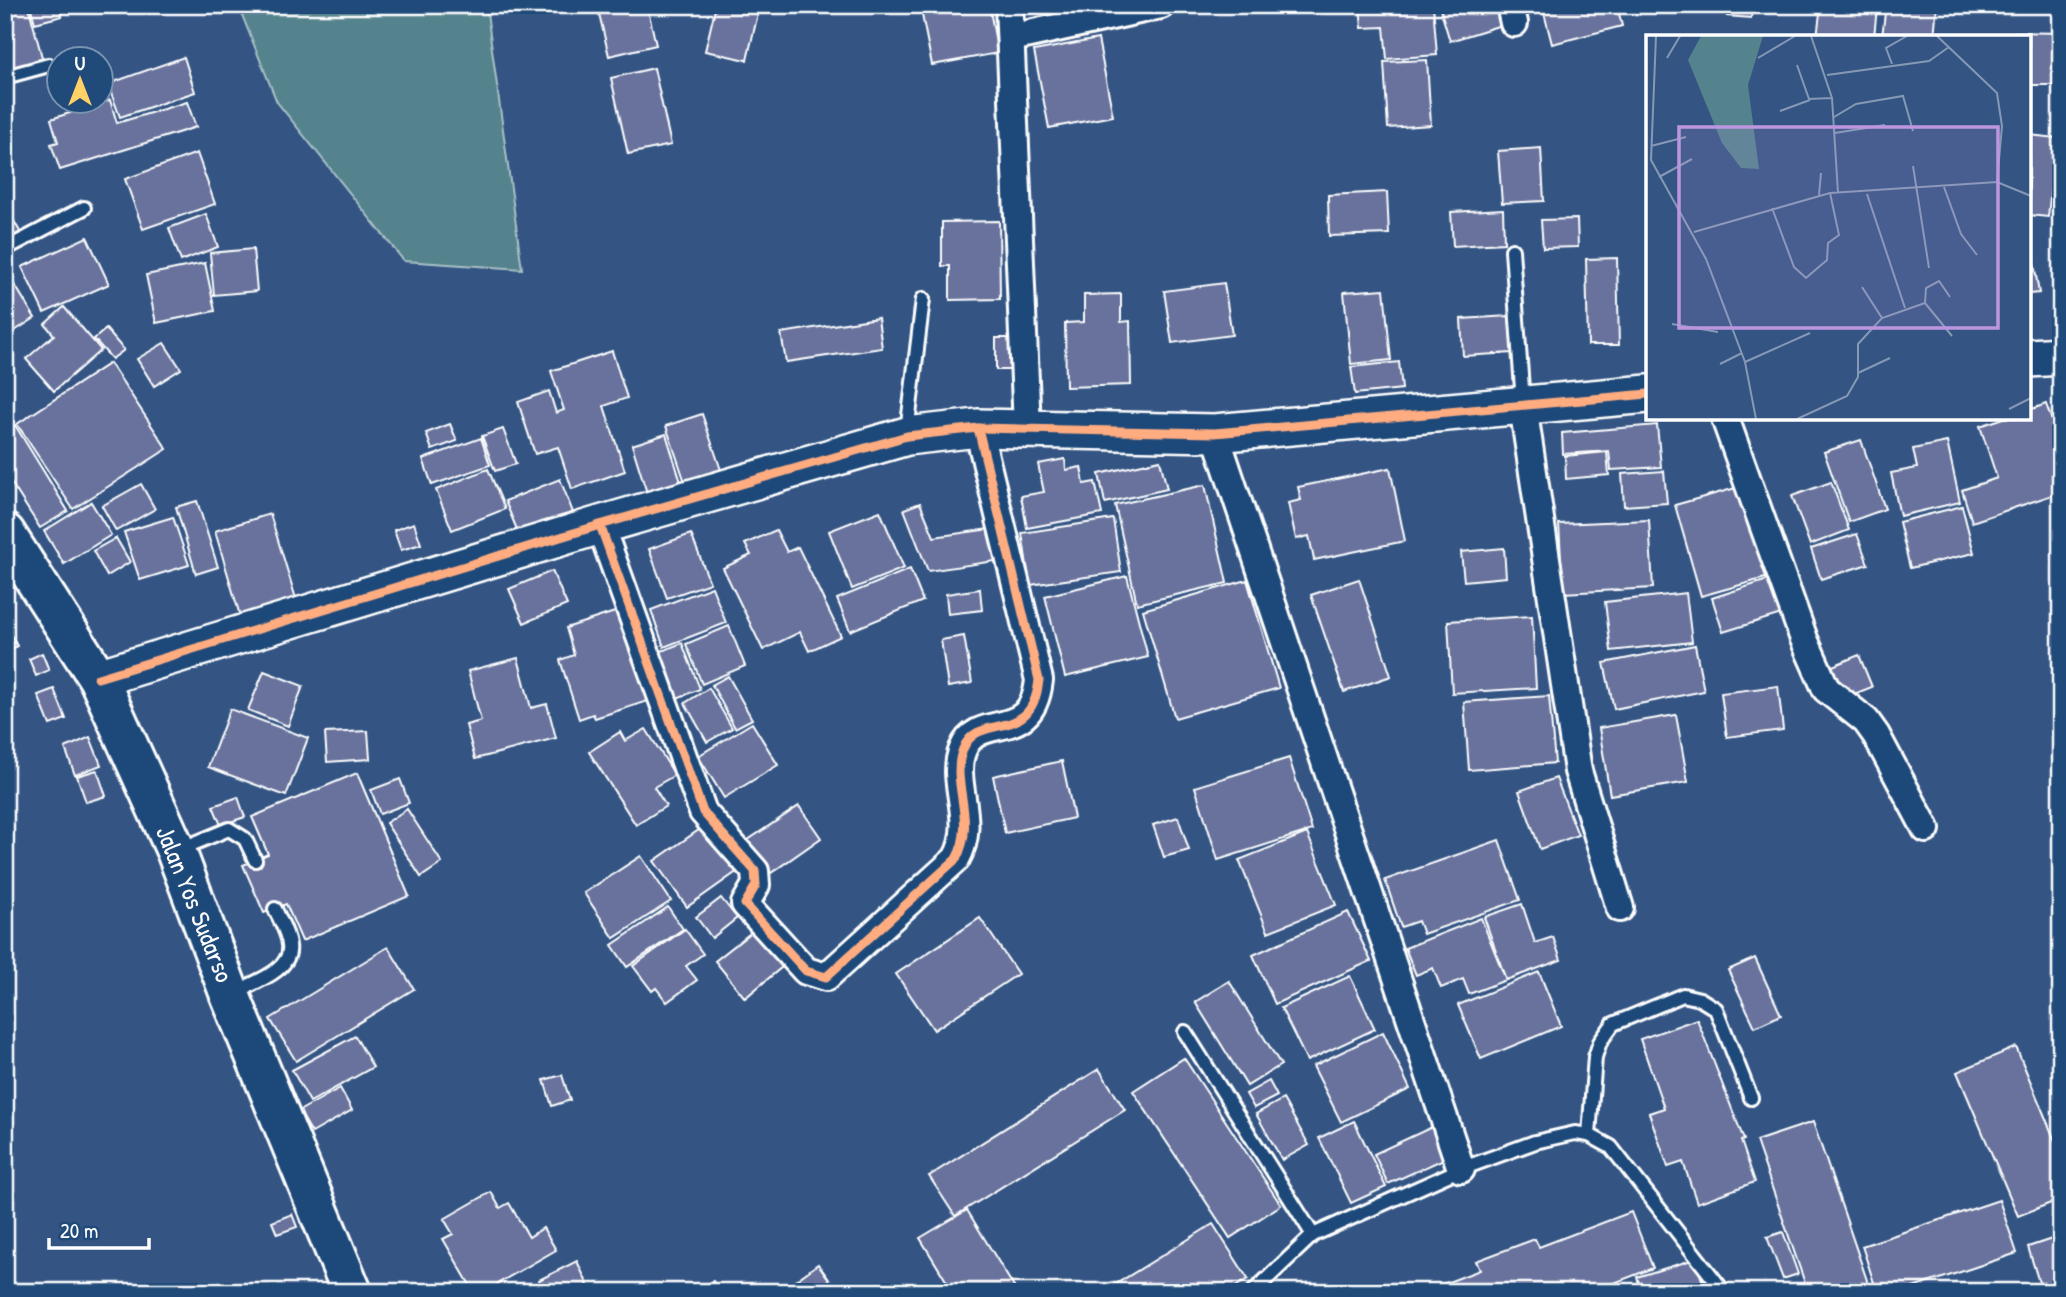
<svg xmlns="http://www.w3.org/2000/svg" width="2066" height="1297" font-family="'Patrick Hand',sans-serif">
<rect width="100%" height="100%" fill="#345584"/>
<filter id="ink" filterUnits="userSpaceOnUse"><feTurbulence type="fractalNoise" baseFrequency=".0143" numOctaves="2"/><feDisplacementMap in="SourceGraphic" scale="14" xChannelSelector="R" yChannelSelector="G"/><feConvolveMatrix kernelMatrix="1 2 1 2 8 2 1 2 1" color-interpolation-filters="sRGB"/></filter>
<g filter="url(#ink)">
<path fill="#54838d" stroke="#aac1c6" stroke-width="2" d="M238,5H486L522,269L404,261L277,102Z"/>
<g fill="#68729c" stroke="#fff" stroke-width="2">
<path d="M5,5H28L43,61L5,71Z"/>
<path d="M30,5H59L62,16L35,23Z"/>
<path d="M597,5H647L656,45L609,56Z"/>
<path d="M716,5H760L747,60L705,51Z"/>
<path d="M920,5H989L998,53L932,65Z"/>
<path d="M1360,5H1433L1437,55L1387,59L1384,27L1362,28Z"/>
<path d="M1439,5H1506L1511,22L1450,41Z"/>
<path d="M1542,5H1617L1622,26L1552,44Z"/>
<path d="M1728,5H1753L1751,18L1727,16Z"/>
<path d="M1759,5H1800L1799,9Z"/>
<path d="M1821,5L1877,7L1874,37H1817Z"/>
<path d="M1886,5H1937L1934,37H1882Z"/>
<path d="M2014,32L2061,33V85H2029V37H2014Z"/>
<path d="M1098,39L1113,116L1049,128L1034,51Z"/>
<path d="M184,57L195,92L120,117L108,84Z"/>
<path d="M1427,60L1431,125L1388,128L1384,62Z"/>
<path d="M654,68L671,145L628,154L611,78Z"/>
<path d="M110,100L117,123L187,102L196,127L60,170L51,144L58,142L51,119Z"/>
<path d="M2029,135L2056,138L2048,217L2029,215Z"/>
<path d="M1541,148L1544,201L1502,203L1498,151Z"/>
<path d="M197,153L215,204L143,229L125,179Z"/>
<path d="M1387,192L1389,234L1329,236L1328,195Z"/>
<path d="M5,205L23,237L5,247Z"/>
<path d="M1503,209L1504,243L1453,246L1451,212Z"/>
<path d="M206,214L218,247L181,261L169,228Z"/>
<path d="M1577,219L1578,247L1543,248L1541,220Z"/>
<path d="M999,221L1000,299L950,300V266H942V222Z"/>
<path d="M2029,234L2039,293L2029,294Z"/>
<path d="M87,237L109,284L44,313L22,267Z"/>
<path d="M253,249L257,291L214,295L210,253Z"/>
<path d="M1617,258L1619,345H1588L1586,259Z"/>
<path d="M205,263L215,311L156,323L146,275Z"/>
<path d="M10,277L35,318L5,337V279Z"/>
<path d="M1224,283L1232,335L1172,343L1164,291Z"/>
<path d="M1384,289L1391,360L1351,364L1344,292Z"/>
<path d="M1121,294V322L1130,321L1131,385L1066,387L1065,323L1084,322V295Z"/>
<path d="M64,307L101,350L54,391L26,359L54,335L45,324Z"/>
<path d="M1509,316L1512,353L1463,356L1461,319Z"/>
<path d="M878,318L882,348L786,362L781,333Z"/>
<path d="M106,329L124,350L112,359L94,339Z"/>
<rect x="996" y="338" width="21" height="32"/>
<path d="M164,343L181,369L154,386L137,359Z"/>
<path d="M612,351L627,398L604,406L625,471L572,489L558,447L535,454L518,402L549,391L556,413L564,410L551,371Z"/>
<path d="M1399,362L1402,389L1355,394L1351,367Z"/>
<path d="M110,363L167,449L73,509L17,424Z"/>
<path d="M2046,404L2061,446V492L1972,522L1962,490L1997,478L1980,426L2004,418H2029V410Z"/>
<path d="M702,414L724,479L688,491L666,426Z"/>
<path d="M450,424L457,441L432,450L426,433Z"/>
<path d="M15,425L68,511L40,528L5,473V431Z"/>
<path d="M1657,425L1661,467L1611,470L1609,451L1563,454L1562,433Z"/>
<path d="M503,429L516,464L495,471L482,436Z"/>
<path d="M666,434L685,495L651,506L632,445Z"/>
<path d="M481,438L490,465L432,485L423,459Z"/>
<path d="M1861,440L1885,509L1849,522L1824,452Z"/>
<path d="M1947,442L1960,502L1900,516L1891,473L1917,468L1913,449Z"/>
<path d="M1607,452L1609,475L1566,479L1565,456Z"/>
<path d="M1065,459L1066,470L1081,467L1084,484L1095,482L1102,514L1027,528L1021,496L1044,492L1038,464Z"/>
<path d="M1160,460L1167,489L1105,503L1099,474Z"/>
<path d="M1390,468L1405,541L1314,560L1309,536L1296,539L1288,503L1301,500L1298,487Z"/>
<path d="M488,469L505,509L452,530L436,490Z"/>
<path d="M1664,471L1667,503L1624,506L1622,474Z"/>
<path d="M560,479L577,523L523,544L505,501Z"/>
<path d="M1831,482L1849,530L1810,545L1792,496Z"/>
<path d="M141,484L155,509L116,531L102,506Z"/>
<path d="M1205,485L1227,583L1137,604L1115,505Z"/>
<path d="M1743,486L1769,577L1701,596L1675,505Z"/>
<path d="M197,501L218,567L196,574L176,507Z"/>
<path d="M91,502L111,535L64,564L44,531Z"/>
<path d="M920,503L934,537L997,528L1002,560L928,571L904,509Z"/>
<path d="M1962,506L1974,553L1910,568L1899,522Z"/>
<path d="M880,511L904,568L852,589L829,531Z"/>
<path d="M270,514L297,602L241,619L215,531Z"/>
<path d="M173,517L189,565L140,580L124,532Z"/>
<path d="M1113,519L1121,572L1030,585L1022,533Z"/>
<path d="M1649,520L1653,588L1563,593L1559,524Z"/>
<path d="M414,523L421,544L401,550L394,530Z"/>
<path d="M776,530L787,552L798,547L841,636L809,651L800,632L763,650L723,568L751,555L745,544Z"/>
<path d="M691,534L710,583L667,598L649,549Z"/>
<path d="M1857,534L1868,564L1821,579L1811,549Z"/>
<path d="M116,538L130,562L107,576L93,551Z"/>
<path d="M1504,548L1506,577L1464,581L1461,552Z"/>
<path d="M910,569L923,601L850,631L837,599Z"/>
<path d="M552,571L567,605L524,623L509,589Z"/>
<path d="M1127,576L1148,657L1065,677L1045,596Z"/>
<path d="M1777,577L1788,612L1723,632L1712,598Z"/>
<path d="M1359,579L1391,676L1344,692L1311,595Z"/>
<path d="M1247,580L1279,688L1175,718L1143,610Z"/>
<path d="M712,587L726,623L664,647L651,610Z"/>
<path d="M980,589L982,610L948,614L946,594Z"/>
<path d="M1686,593L1692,642L1611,651L1605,602Z"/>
<path d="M624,609L654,699L595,718L593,714L579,719L560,660L574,655L566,628Z"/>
<path d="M1532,616L1536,688L1452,693L1448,621Z"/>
<path d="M5,624L17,646L5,653Z"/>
<path d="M729,626L745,666L702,684L686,644Z"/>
<path d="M964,636L972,683L948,687L941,640Z"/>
<path d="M682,643L700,689L677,698L659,652Z"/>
<path d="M1695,645L1704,691L1614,709L1604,663Z"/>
<path d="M42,653L49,670L36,676L29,659Z"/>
<path d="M1859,655L1872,687L1844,698L1830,667Z"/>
<path d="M518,658L531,708L547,704L556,738L475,759L466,725L481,721L468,671Z"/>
<path d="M264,671L303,686L288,726L248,710Z"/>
<path d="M728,676L752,719L735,728L712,685Z"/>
<path d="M1778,686L1783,730L1727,737L1721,693Z"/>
<path d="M709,688L732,728L707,742L685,703Z"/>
<path d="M54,689L66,719L50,725L38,695Z"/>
<path d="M1549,696L1555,763L1469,770L1464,702Z"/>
<path d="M230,709L308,738L286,796L208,767Z"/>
<path d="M1676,715L1688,782L1610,795L1599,728Z"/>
<path d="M752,723L778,765L724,798L698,756Z"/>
<path d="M646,729L675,775L654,787L666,806L636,825L589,752L620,732L625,741Z"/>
<path d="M368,731L370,759L327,762L325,733Z"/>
<path d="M90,737L101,765L75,775L65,748Z"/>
<path d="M1289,758L1312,830L1218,860L1195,787Z"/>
<path d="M1062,761L1074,818L1005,833L993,776Z"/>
<path d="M97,770L106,796L86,802L77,776Z"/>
<path d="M357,773L409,896L302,941L286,904L264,913L243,865L268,854L252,817Z"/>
<path d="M1556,778L1578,835L1540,849L1519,791Z"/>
<path d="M400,779L409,803L380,814L371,790Z"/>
<path d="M238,797L245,817L221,825L213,806Z"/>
<path d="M799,806L821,838L771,873L748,840Z"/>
<path d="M407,809L442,863L421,877L386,823Z"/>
<path d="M1178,817L1189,850L1164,857L1153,825Z"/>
<path d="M709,823L742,868L687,907L654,861Z"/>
<path d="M1307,833L1336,905L1268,932L1239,860Z"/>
<path d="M1499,840L1520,900L1423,934L1418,921L1401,927L1385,880Z"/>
<path d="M641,856L671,901L614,938L584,893Z"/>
<path d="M721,898L737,918L712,938L696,917Z"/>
<path d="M1522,904L1535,943L1553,937L1561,960L1506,980L1484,917Z"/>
<path d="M668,907L683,929L627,967L612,945Z"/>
<path d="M1348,912L1371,961L1275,1004L1253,955Z"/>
<path d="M980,918L1018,974L934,1030L896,974Z"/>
<path d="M1481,918L1506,980L1469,994L1463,979L1441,988L1433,968L1416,975L1405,948Z"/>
<path d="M685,929L703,954L686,966L697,980L667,1002L656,988L652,991L633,966Z"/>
<path d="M753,931L782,967L745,998L715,961Z"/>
<path d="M388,947L414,989L296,1061L270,1019Z"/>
<path d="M1755,958L1781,1015L1755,1027L1728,970Z"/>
<path d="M1539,972L1561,1026L1481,1059L1458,1005Z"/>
<path d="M1350,976L1375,1029L1307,1061L1281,1008Z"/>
<path d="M1229,981L1281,1065L1247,1086L1195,1002Z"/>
<path d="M1697,1019L1744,1140L1741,1141L1755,1182L1697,1203L1683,1162L1668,1167L1649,1113L1664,1108L1640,1039Z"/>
<path d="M1383,1032L1410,1089L1341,1122L1313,1066Z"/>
<path d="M355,1036L373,1067L310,1102L292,1070Z"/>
<path d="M2016,1047L2061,1155V1199L2018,1216L1957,1072Z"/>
<path d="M1184,1058L1281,1205L1230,1238L1133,1091Z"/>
<path d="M1099,1069L1125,1110L955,1216L929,1176Z"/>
<path d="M562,1075L570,1100L552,1106L544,1080Z"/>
<path d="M1269,1081L1277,1096L1254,1108L1246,1094Z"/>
<path d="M340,1088L352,1110L312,1133L299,1111Z"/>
<path d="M1283,1099L1309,1145L1282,1160L1256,1114Z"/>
<path d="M1354,1121L1386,1187L1351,1203L1319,1138Z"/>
<path d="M1813,1122L1871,1292H1808L1756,1141Z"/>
<path d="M1432,1127L1446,1158L1388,1184L1374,1154Z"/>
<path d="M491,1192L500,1208L509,1203L529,1237L543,1228L556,1250L483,1292H474L443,1239L453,1234L444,1219Z"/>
<path d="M1999,1200L2017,1253L1901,1292H1877L1862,1246Z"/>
<path d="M967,1210L1017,1292H953L920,1238Z"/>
<path d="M1631,1212L1653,1268L1591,1292H1422L1480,1270L1476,1261L1535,1239L1539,1247Z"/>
<path d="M292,1214L297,1227L277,1234L272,1222Z"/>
<path d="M1213,1224L1248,1279L1227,1292H1103Z"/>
<path d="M1783,1232L1798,1274L1783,1279L1767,1237Z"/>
<path d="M2061,1236V1288L2042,1292L2028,1247Z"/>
<path d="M1695,1259L1706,1292H1642L1637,1277Z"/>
<path d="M577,1261L591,1292H545L539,1280Z"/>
<path d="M818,1264L838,1292H780Z"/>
<path d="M713,1281L718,1292H691Z"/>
</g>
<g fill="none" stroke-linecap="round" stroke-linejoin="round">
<g stroke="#fff" stroke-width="18">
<g id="lane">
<path d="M5,77L49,65"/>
<path d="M5,249L84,208"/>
<path d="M1512,250L1523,403"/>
<path d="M907,432L923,299"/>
<path d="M178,850L229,829L245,839L255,860"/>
<path d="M234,993C252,983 293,971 289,945C288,933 280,920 275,909"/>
<path d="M1185,1032L1313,1235"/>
<path d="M1589,1135L1595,1057L1600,1042L1613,1024L1683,995L1700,999L1716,1009L1751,1098"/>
<path d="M5,1290L11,1292"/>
<path d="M1253,1292L1313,1235L1461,1169L1535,1142L1575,1133L1589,1135L1611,1147L1724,1292"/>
</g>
</g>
<g stroke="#fff" stroke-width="32">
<g id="street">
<path d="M1009,5L1027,428"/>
<path d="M1510,5L1514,23"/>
<path d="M1011,38L1161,5"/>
<path d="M1523,406L1578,771L1620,908"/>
<path d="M1725,418L1804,639L1826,689L1866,721L1876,735L1926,829"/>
<path d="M1215,433L1461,1169"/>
<path d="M600,525L703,812L755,871L756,885L745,904L806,971L826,977L956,859C978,820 949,782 963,749C979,710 1032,746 1039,680L978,428"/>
</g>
</g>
<g stroke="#fff" stroke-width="42">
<g id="secondary">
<path d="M2029,358L2061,356"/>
<path d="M98,678L600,525L907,436L978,428L1215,433L1648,394"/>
</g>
</g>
<g stroke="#fff" stroke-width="44">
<path id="highway" d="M5,533L98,678L176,851L230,995L352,1292"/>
</g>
<use href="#lane" stroke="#1f4a7a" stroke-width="12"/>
<use href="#street" stroke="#1f4a7a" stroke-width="26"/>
<use href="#secondary" stroke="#1f4a7a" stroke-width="37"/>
<use href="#highway" stroke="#1f4a7a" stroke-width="38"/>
<g stroke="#1f4a7a" stroke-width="13">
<g id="cycleway">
<path d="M600,525L703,812L755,871L756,885L745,904L806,971L826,977L956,859C978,820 949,782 963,749C979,710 1032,746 1039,680L978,428"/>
<path d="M98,678L600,525L907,436L978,428L1215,433L1648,394"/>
</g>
</g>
<use href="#cycleway" stroke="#ffac80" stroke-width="9"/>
</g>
</g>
<g text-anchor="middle" stroke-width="5" stroke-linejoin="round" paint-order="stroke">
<g font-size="26" fill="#fff" stroke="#1f4a7a">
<text transform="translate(195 904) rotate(68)" y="9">Jalan Yos Sudarso</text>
</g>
</g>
<g transform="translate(1646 35)">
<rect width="385" height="385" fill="#345584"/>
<path d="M55,1H117L102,50L113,134L95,133L76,108L42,25Z" fill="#54838d"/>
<path fill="none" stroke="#8599b5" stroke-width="2" d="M10,1L5,125L60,224L99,327L110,384M165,1L186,63L192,158M291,1L351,58L356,91L351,147M21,23L34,1M112,23L149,1M246,29L240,13L261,1M151,30L163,64L186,63M181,40L283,26L303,12M134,76L164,65M188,82L210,69L257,61L267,96M189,98L239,90M5,111L40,102M267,131L283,233M13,142L46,124M298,152L315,199L331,220M221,159L259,273M173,160L175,138M126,173L148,232L160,243L181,225L182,208L193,200L184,158M48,197L184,158L351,147L385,161M216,252L236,283M279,268L280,253L293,246L304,262M26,289L72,297M99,327L164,298M74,329L96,318M212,338L244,323M363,374L385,363M151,384L201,361L212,342V309L236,283L279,268L306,301"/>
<path fill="#bd96df" fill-opacity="0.15" stroke="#bd96df" stroke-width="3.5" d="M33,92H352V293H33Z"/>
<rect width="385" height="385" fill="none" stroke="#fff" stroke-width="3.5"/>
</g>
<rect width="2066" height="1297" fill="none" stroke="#1f4a7a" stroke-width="28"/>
<rect x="14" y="14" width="2038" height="1269" fill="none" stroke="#fff" stroke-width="2.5" filter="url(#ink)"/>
<g transform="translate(80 80)"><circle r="33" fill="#1f4a7a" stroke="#7992af" stroke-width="2"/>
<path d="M0-5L12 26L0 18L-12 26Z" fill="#ffd166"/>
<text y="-10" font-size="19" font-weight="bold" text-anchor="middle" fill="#ffffff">U</text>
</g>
<path d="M49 1238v10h100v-10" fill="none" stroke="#ffffff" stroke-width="3.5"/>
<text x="60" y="1238" font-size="21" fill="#ffffff" stroke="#1f4a7a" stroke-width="5" paint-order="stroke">20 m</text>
</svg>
